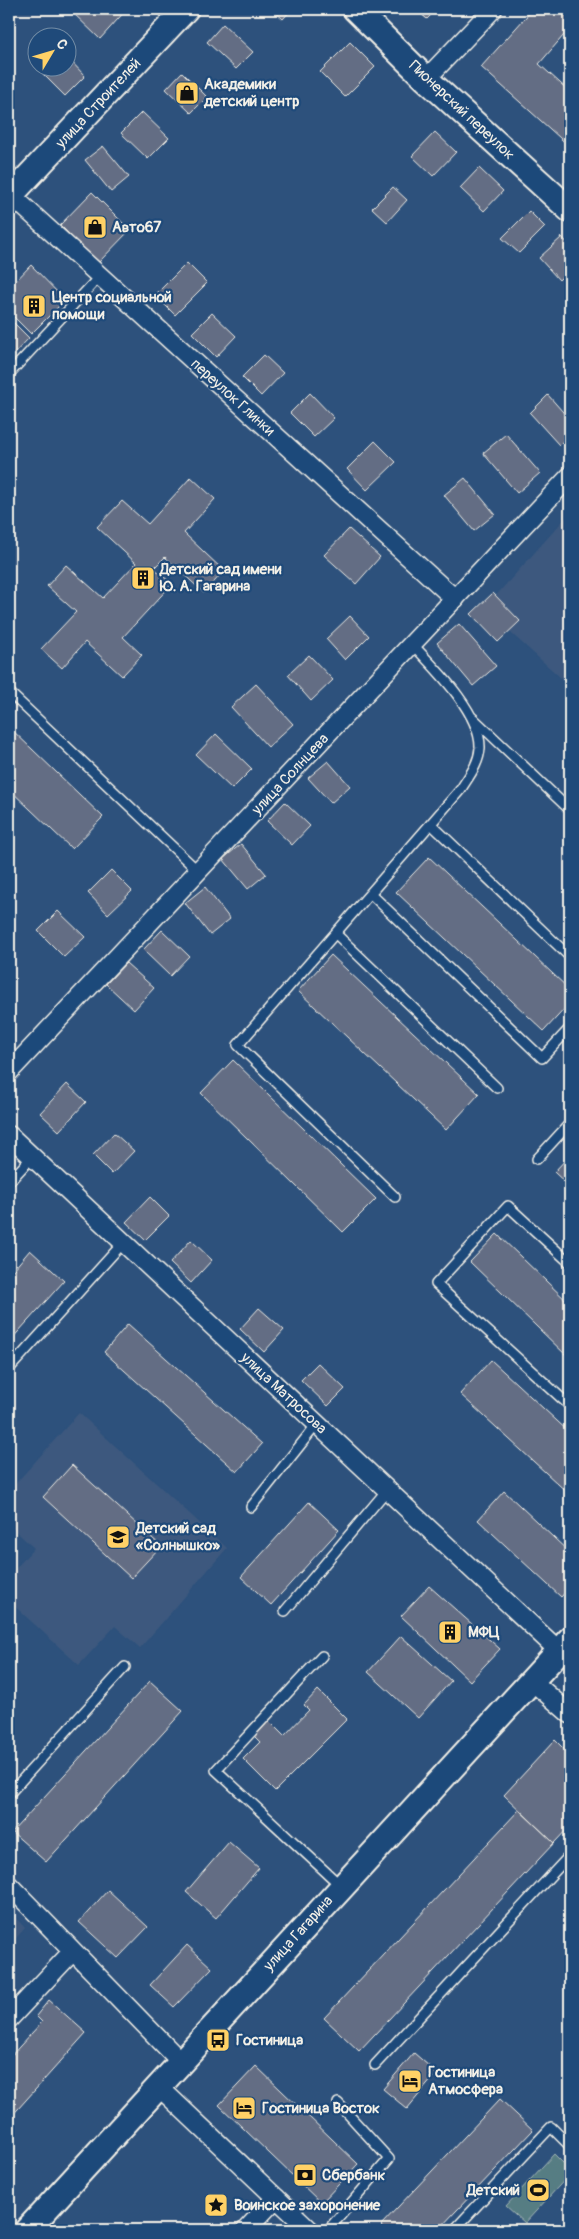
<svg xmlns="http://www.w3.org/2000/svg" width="579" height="2239" font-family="Pangolin,sans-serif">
<rect width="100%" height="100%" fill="#2d517c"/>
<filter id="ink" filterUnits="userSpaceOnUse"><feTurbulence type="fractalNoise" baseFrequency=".02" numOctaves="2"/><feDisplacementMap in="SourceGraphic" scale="10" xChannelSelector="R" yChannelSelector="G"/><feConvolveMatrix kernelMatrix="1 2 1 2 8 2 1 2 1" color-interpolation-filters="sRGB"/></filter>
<g filter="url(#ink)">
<g fill="#3e597e">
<path d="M570,513V686L484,609Z"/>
<path d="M79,1413L227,1548L140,1648L115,1626L79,1665L9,1601V1576L34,1548L9,1525V1491Z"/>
<path d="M9,1911L25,1928L9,1946Z"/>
</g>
<path fill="#577d83" stroke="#a6b7b6" d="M554,2154L570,2170V2174L525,2223L506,2206Z"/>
<g fill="#646d84" stroke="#f4f1e8">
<path d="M69,9H127L100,39Z"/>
<path d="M272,9H292L283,19Z"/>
<path d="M416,9H437L427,19Z"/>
<path d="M416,9H437L427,19Z"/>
<path d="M533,9H570V28L539,64L570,92V147L481,67Z"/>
<path d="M223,24L253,52L236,69L207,42Z"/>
<path d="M350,42L375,67L345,97L320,72Z"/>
<path d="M68,58L85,76L65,96L40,71L44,68H68Z"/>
<path d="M182,72L207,97L191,113L166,89Z"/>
<path d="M142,112L169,138L148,159L121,133Z"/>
<path d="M435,132L456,152L433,176L412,156Z"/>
<path d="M103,146L129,177L111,192L85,160Z"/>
<path d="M479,168L503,191L484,211L460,188Z"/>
<path d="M393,187L407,200L387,222L372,208Z"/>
<path d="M92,192L130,230L98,263L60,225Z"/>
<path d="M529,211L545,227L519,253L502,238Z"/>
<path d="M562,237L570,246V269L559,280L539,258Z"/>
<path d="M187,263L207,283L175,315L155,295Z"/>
<path d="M31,265L65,300L31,334L9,312V288Z"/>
<path d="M212,313L236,336L216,357L192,333Z"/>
<path d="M9,318L29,338L9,359Z"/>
<path d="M264,355L283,373L261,396L242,377Z"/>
<path d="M310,393L334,418L314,437L290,413Z"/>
<path d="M548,395L570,420V434L559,445L530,413Z"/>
<path d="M506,434L540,473L517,493L483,453Z"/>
<path d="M375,441L396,462L367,490L347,469Z"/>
<path d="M191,477L215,499L184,533L224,571L204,593L165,557L154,568L172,584L123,637L142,655L122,676L85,642L62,668L41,649L76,612L47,586L66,565L103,598L136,563L97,527L122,501L148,524Z"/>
<path d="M465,478L495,514L474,531L444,495Z"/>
<path d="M349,529L380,557L356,584L324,555Z"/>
<path d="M493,593L520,621L498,642L471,614Z"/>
<path d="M350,616L369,636L345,660L326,639Z"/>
<path d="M459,624L496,666L473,686L437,643Z"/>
<path d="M309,655L333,680L311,701L288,675Z"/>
<path d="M256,684L293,724L268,747L231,707Z"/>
<path d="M9,727L103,817L72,849L9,789Z"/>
<path d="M216,734L252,769L232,789L196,755Z"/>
<path d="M328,761L350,786L331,803L308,778Z"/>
<path d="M285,802L310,826L292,845L267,821Z"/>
<path d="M241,844L266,874L248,889L223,859Z"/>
<path d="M429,857L570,990V1003L544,1031L396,892Z"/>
<path d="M111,870L132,891L108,914L88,893Z"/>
<path d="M205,887L230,919L210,935L185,903Z"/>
<path d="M58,911L85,937L64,957L38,931Z"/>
<path d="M162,930L189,956L170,976L143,950Z"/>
<path d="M331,955L479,1094L446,1130L298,991Z"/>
<path d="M126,963L154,988L134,1010L106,984Z"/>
<path d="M233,1060L376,1199L343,1232L201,1093Z"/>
<path d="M67,1084L86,1102L59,1131L40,1113Z"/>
<path d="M114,1133L134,1151L112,1174L93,1155Z"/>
<path d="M570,1155V1187L554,1172Z"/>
<path d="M150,1197L169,1216L145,1240L126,1222Z"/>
<path d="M497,1234L570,1304V1359L470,1262Z"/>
<path d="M191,1240L212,1260L191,1283L170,1263Z"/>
<path d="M30,1250L64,1281L9,1342V1275Z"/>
<path d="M259,1308L284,1330L264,1352L240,1329Z"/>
<path d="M128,1324L262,1444L237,1472L104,1352Z"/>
<path d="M491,1360L570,1433V1495L460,1394Z"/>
<path d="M318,1363L345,1389L328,1406L301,1380Z"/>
<path d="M72,1465L161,1546L131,1578L43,1497Z"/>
<path d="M504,1491L570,1553V1587L561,1597L478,1520Z"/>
<path d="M309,1502L339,1530L271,1605L241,1577Z"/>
<path d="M429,1586L500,1649L470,1681L401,1616Z"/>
<path d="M401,1636L451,1681L418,1718L368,1672Z"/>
<path d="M150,1681L183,1711L46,1862L12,1832Z"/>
<path d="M318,1690L347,1719L275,1791L243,1759L260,1742L254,1736L269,1721L284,1736L309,1710L304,1705Z"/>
<path d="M555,1740L570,1755V1826L554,1843L504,1795Z"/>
<path d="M519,1810L554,1843L359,2051L324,2018Z"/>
<path d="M229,1842L259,1868L216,1918L186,1892Z"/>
<path d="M108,1890L148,1927L118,1958L79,1922Z"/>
<path d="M187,1945L212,1968L174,2007L150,1985Z"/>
<path d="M49,2000L86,2033L9,2119V2058L42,2022L36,2016Z"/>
<path d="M414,2053L437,2073L407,2109L383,2089Z"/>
<path d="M256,2066L358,2164L321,2203L219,2105Z"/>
<path d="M500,2099L533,2130L438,2230H386L381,2225Z"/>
</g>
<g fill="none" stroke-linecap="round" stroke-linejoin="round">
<g stroke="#f4f1e8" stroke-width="12">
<g id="lane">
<path d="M9,374L100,276"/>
<path d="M9,692L198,871"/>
<path d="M473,718L570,810"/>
<path d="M431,824L570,957"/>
<path d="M371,894L542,1058L570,1028"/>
<path d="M336,934L497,1088"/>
<path d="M537,1159L570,1123"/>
<path d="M9,1182L32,1157"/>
<path d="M395,1197L238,1045L461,789C469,776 479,764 480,748C481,713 435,668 412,644"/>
<path d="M570,1263L508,1206L436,1284L570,1406"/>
<path d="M9,1369L123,1243"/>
<path d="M251,1507L317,1424"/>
<path d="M285,1611L387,1490"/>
<path d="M322,1656L216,1770L341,1886"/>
<path d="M9,1794L125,1667"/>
<path d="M375,2065L570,1855"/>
<path d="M328,2230L389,2159L338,2103"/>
<path d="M454,2230L551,2127L570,2146"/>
</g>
</g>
<g stroke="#f4f1e8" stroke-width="21">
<g id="street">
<path d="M426,79L493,9"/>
<path d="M11,195L455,599"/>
<path d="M9,1072L570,476"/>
<path d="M9,1135L559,1651"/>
<path d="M532,1681L570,1714"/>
<path d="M9,1885L181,2062"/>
<path d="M9,2019L72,1952"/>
<path d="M158,2086L310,2230"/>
<path d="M246,2230L276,2198"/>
</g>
</g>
<g stroke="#f4f1e8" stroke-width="28">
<g id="secondary">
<path d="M355,9L426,79L570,210"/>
<path d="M9,197L186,9"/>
<path d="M27,2230L570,1639"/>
</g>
</g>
<use href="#lane" stroke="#1f4a7a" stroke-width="9"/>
<use href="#street" stroke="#1f4a7a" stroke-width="18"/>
<use href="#secondary" stroke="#1f4a7a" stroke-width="24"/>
</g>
</g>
<defs>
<g id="shop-square" transform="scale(1.25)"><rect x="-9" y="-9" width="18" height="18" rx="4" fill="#ffd166" stroke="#1f4a7a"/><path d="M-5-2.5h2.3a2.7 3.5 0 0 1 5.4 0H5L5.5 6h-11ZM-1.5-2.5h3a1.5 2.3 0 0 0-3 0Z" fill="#111"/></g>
<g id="building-square" transform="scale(1.25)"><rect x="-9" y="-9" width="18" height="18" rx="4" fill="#ffd166" stroke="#1f4a7a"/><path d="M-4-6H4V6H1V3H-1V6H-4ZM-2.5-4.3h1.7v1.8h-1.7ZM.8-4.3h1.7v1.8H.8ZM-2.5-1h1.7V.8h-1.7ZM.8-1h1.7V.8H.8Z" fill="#111"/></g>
<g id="school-square" transform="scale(1.25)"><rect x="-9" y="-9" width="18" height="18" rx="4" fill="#ffd166" stroke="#1f4a7a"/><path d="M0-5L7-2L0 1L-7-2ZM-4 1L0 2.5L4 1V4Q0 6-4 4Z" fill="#111"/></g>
<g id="bus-square" transform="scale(1.25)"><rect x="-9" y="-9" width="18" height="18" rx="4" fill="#ffd166" stroke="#1f4a7a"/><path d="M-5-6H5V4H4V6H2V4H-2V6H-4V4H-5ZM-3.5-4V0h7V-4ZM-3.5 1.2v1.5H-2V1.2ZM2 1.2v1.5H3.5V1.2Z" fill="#111"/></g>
<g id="hotel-square" transform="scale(1.25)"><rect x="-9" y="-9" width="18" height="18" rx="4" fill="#ffd166" stroke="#1f4a7a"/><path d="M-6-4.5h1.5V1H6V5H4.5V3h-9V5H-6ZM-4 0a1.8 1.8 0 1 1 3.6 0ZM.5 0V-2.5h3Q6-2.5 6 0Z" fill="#111"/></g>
<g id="bank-square" transform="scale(1.25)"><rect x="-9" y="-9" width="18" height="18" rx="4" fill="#ffd166" stroke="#1f4a7a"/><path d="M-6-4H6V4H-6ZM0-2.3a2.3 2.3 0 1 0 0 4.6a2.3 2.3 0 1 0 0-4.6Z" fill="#111"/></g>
<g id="stadium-square" transform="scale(1.25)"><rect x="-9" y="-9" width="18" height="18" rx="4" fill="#ffd166" stroke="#1f4a7a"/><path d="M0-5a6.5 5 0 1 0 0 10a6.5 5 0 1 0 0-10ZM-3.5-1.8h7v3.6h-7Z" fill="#111"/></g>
<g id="sight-square" transform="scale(1.25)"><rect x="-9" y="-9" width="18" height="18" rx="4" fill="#ffd166" stroke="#1f4a7a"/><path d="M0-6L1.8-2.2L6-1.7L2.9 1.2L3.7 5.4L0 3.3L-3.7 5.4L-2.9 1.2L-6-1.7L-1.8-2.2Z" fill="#111"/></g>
</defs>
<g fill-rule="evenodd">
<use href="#shop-square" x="187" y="93"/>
<use href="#shop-square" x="95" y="227"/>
<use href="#building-square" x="34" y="306"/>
<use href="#building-square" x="143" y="578"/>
<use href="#school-square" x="118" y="1537"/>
<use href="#building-square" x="450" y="1632"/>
<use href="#bus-square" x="218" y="2040"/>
<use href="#hotel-square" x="410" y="2081"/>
<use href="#hotel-square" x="244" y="2108"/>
<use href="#bank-square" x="305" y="2175"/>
<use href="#stadium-square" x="538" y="2190"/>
<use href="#sight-square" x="216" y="2205"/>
</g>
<g text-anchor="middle" stroke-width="4.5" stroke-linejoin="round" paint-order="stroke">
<g font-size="15" font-weight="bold" fill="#f4f1e8" stroke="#1f4a7a" text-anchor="start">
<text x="204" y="89">Академики<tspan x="204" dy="17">детский центр</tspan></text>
<text x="112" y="232">Авто67</text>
<text x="52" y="302">Центр социальной<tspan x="52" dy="17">помощи</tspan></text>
<text x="160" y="574">Детский сад имени<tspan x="160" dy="17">Ю. А. Гагарина</tspan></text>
<text x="136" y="1533">Детский сад<tspan x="136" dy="17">«Солнышко»</tspan></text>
<text x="468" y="1637">МФЦ</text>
<text x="236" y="2045">Гостиница</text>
<text x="428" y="2077">Гостиница<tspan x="428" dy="17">Атмосфера</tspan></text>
<text x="262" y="2113">Гостиница Восток</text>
<text x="322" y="2180">Сбербанк</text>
<text x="520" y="2195" text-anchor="end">Детский</text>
<text x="234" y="2210">Воинское захоронение</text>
</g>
<g font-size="15" fill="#f4f1e8" stroke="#1f4a7a">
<text transform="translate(98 103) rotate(-47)" y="5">улица Строителей</text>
<text transform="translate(462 110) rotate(43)" y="5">Пионерский переулок</text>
<text transform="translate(233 397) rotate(42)" y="5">переулок Глинки</text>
<text transform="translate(290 774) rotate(-47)" y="5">улица Солнцева</text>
<text transform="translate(284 1393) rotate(43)" y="5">улица Матросова</text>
<text transform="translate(298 1933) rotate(-48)" y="5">улица Гагарина</text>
</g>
</g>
<rect width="579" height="2239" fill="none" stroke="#1f4a7a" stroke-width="30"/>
<rect x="15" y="15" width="549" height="2209" fill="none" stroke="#f4f1e8" stroke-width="2" filter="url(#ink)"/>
<g transform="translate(52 52) rotate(52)"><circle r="24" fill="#1f4a7a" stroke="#748da6"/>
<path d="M0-4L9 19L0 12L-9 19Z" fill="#ffd166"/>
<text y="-8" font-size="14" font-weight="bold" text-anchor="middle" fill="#f4f1e8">С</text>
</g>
</svg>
